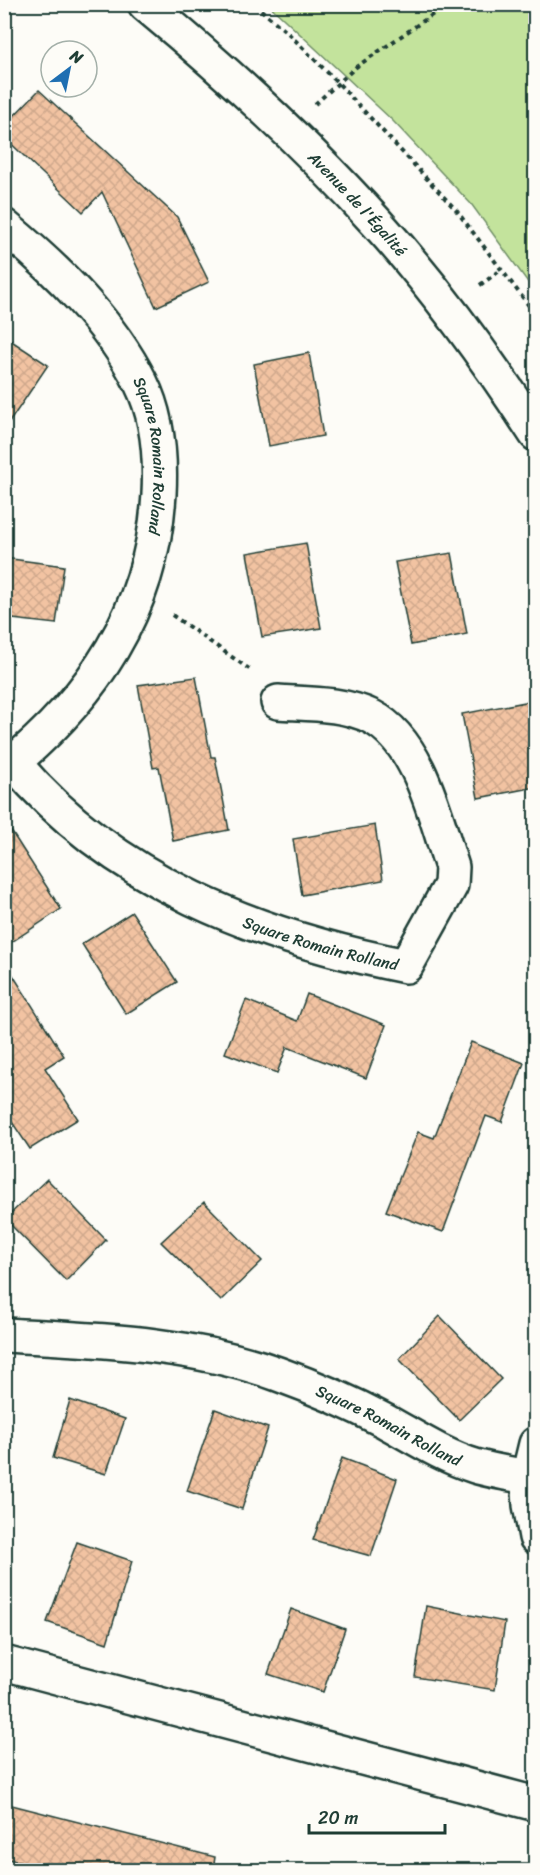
<svg xmlns="http://www.w3.org/2000/svg" width="540" height="1875" font-family="Sriracha,sans-serif">
<defs>
<pattern id="building-cross-hatch" width="8" height="8" patternUnits="userSpaceOnUse" patternTransform="scale(1.5)"><rect width="8" height="8" fill="#f2c3a2"/><path d="M0 0l8 8M0 8l8-8" fill="none" stroke="#cfa88c"/></pattern>
</defs>
<rect width="100%" height="100%" fill="#fdfcf7"/>
<filter id="ink" filterUnits="userSpaceOnUse"><feTurbulence type="fractalNoise" baseFrequency=".0167" numOctaves="2"/><feDisplacementMap in="SourceGraphic" scale="12" xChannelSelector="R" yChannelSelector="G"/><feConvolveMatrix kernelMatrix="1 2 1 2 8 2 1 2 1" color-interpolation-filters="sRGB"/></filter>
<g filter="url(#ink)">
<path fill="#c3e39c" stroke="#719068" stroke-width="1.5" d="M269,5H535V292L472,205L392,120Z"/>
<g fill="url(#building-cross-hatch)" stroke="#1f3d34" stroke-width="1.5">
<path d="M39,90L177,217L209,282L156,307L102,192L83,212L4,137V126Z"/>
<path d="M4,336L48,365L4,430Z"/>
<path d="M309,353L323,436L269,446L254,364Z"/>
<path d="M306,543L321,628L262,637L247,553Z"/>
<path d="M452,553L467,634L411,645L395,562Z"/>
<path d="M4,558L64,566L56,624L4,618Z"/>
<path d="M196,677L211,757H215L229,830L173,841L159,767L153,768L138,685Z"/>
<path d="M536,700V787L478,798L462,714Z"/>
<path d="M4,820L61,909L4,947Z"/>
<path d="M375,825L383,880L302,895L293,839Z"/>
<path d="M132,912L177,982L126,1014L82,944Z"/>
<path d="M4,961L64,1056L45,1068L78,1119L30,1149L4,1110Z"/>
<path d="M307,994L386,1025L366,1078L287,1047L277,1073L225,1053L246,1000L297,1021Z"/>
<path d="M471,1042L524,1063L502,1122L486,1116L443,1232L386,1211L418,1132L434,1138Z"/>
<path d="M47,1179L106,1240L66,1281L5,1219Z"/>
<path d="M204,1202L262,1261L221,1301L161,1242Z"/>
<path d="M440,1316L501,1379L459,1420L399,1359Z"/>
<path d="M70,1400L125,1419L106,1474L53,1458Z"/>
<path d="M215,1409L268,1428L242,1509L187,1491Z"/>
<path d="M342,1458L397,1479L371,1556L313,1540Z"/>
<path d="M77,1542L132,1561L107,1643L47,1622Z"/>
<path d="M426,1606L505,1622L495,1690L415,1677Z"/>
<path d="M291,1609L345,1629L323,1692L268,1674Z"/>
<path d="M4,1803L215,1857L213,1870H53L4,1858Z"/>
</g>
<g fill="none" stroke-linecap="round" stroke-linejoin="round">
<g stroke="#1f3d34" stroke-width="38">
<g id="street">
<path id="s1" d="M145,4C227,72 306,144 377,223C436,288 488,360 536,434"/>
<path id="s2" d="M4,226C57,270 110,321 141,383C158,417 161,456 159,494C152,611 93,698 4,770"/>
<path id="s3" d="M14,763C113,881 258,937 406,966L451,885L452,867C436,820 420,742 372,717C344,703 309,704 278,702"/>
<path id="s4" d="M4,1335C97,1340 189,1342 278,1374C314,1387 351,1403 385,1421C414,1437 443,1456 475,1466C492,1471 511,1474 528,1477"/>
<path d="M536,1444L528,1477L530,1505L536,1537"/>
<path d="M4,1663L536,1804"/>
</g>
</g>
<g stroke="#1f3d34" stroke-width="4" stroke-dasharray="4.5 4.5" stroke-linecap="butt">
<path d="M254,4L288,33L338,83L456,210L536,315"/>
<path d="M315,104L356,67L448,4"/>
<path d="M480,285L501,270"/>
<path d="M172,615L252,671"/>
</g>
<use href="#street" stroke="#fdfcf7" stroke-width="33"/>
</g>
</g>
<g text-anchor="middle" stroke-width="4.5" stroke-linejoin="round" paint-order="stroke">
<g font-size="16" fill="#1f3d34" stroke="#fdfcf7">
<text dy="6" stroke="none"><textPath href="#s1" startOffset="292">Avenue de l'Égalité</textPath></text>
<text dy="6" stroke="none"><textPath href="#s2" startOffset="284">Square Romain Rolland</textPath></text>
<text dy="6" stroke="none"><textPath href="#s3" startOffset="362">Square Romain Rolland</textPath></text>
<text dy="6" stroke="none"><textPath href="#s4" startOffset="400">Square Romain Rolland</textPath></text>
</g>
</g>
<rect width="540" height="1875" fill="none" stroke="#fdfcf7" stroke-width="24"/>
<rect x="12" y="12" width="516" height="1851" fill="none" stroke="#1f3d34" stroke-width="2" filter="url(#ink)"/>
<g transform="translate(69 69) rotate(32)"><circle r="28" fill="#fdfcf7" stroke="#a4b0a9" stroke-width="1.5"/>
<path d="M0-4.5L10 22L0 15L-10 22Z" fill="#1f6fb2"/>
<text y="-9" font-size="16" font-weight="bold" text-anchor="middle" fill="#1f3d34">N</text>
</g>
<path d="M309 1824v9h136v-9" fill="none" stroke="#1f3d34" stroke-width="3"/>
<text x="318" y="1824" font-size="18" fill="#1f3d34" stroke="#fdfcf7" stroke-width="4.5" paint-order="stroke">20 m</text>
</svg>
